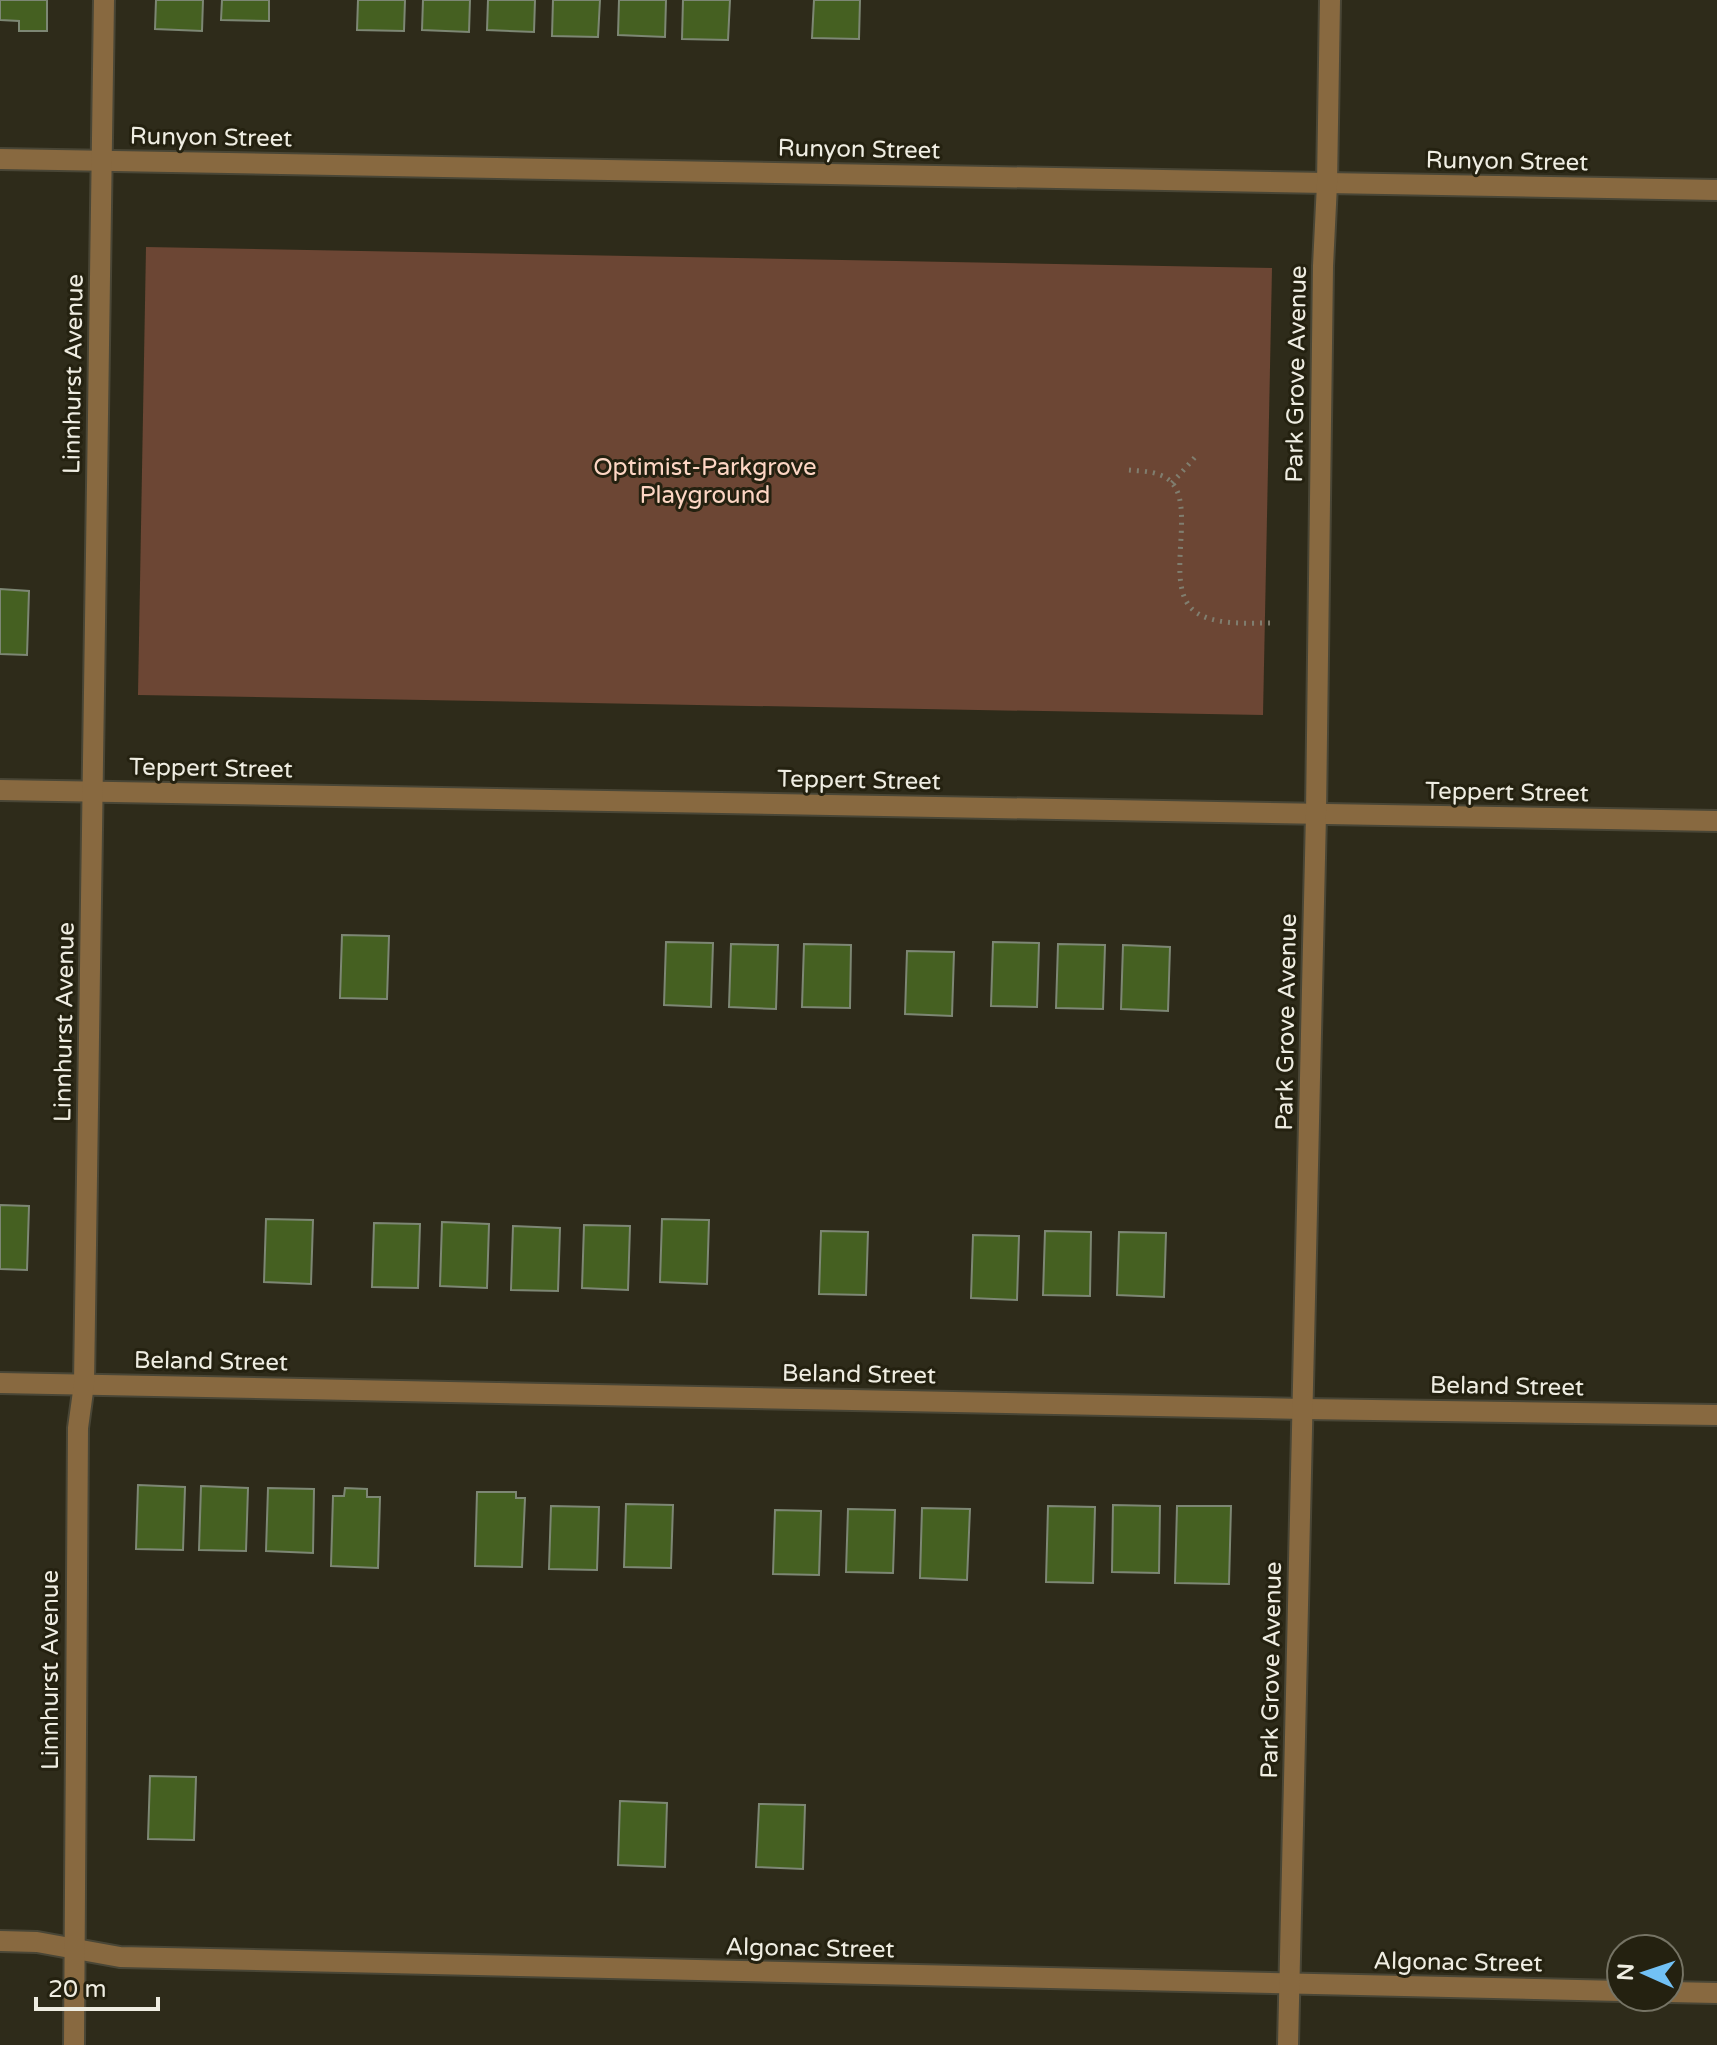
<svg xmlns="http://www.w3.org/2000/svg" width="1717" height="2045" font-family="'Varela Round',sans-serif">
<rect width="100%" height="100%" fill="#2e2b1a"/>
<path fill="#6c4634" d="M146,247L1272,268L1263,715L138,695Z"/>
<g fill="#456021" stroke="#7d8774" stroke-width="2">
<path d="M0,0H47V31H19V21L0,20Z"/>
<path d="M156,0H203L202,31L155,29Z"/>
<path d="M222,0H269V21L221,20Z"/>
<path d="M358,0H405L404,31L357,30Z"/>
<path d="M423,0H470L469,32L422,30Z"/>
<path d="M488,0H535L534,32L487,30Z"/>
<path d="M553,0H600L598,37L552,36Z"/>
<path d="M619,0H666L665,37L618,35Z"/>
<path d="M683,0H730L728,40L682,39Z"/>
<path d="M814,0H860L859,39L812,38Z"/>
<path d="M0,589L29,591L27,655L0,654Z"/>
<path d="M342,935L389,936L387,999L340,998Z"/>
<path d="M666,942L713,943L711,1007L664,1005Z"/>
<path d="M993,942L1039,943L1037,1007L991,1006Z"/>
<path d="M731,944L778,945L776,1009L729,1007Z"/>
<path d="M804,944L851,945L850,1008L802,1007Z"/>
<path d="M1058,944L1105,945L1103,1009L1056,1008Z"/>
<path d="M1123,945L1170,947L1168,1011L1121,1009Z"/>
<path d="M907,951L954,952L952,1016L905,1014Z"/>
<path d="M0,1205L29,1206L27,1270L0,1269Z"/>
<path d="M266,1219L313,1220L311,1284L264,1282Z"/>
<path d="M662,1219L709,1220L707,1284L660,1282Z"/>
<path d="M442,1222L489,1224L487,1288L440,1286Z"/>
<path d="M374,1223L420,1224L418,1288L372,1287Z"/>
<path d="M584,1225L630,1226L628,1290L582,1288Z"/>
<path d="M513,1226L560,1228L558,1291L511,1290Z"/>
<path d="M821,1231L868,1232L866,1295L819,1294Z"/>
<path d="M1045,1231L1091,1232L1090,1296L1043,1295Z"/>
<path d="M1119,1232L1166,1233L1164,1297L1117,1295Z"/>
<path d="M973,1235L1019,1236L1017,1300L971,1298Z"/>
<path d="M138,1485L185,1487L183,1550L136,1549Z"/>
<path d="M201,1486L248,1488L246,1551L199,1550Z"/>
<path d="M268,1488L314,1489L313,1553L266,1551Z"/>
<path d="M345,1488L367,1489V1497H380L378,1568L331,1566L333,1496H344Z"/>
<path d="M477,1492H516V1498H525L522,1567L475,1566Z"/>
<path d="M626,1504L673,1505L671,1568L624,1567Z"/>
<path d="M1113,1505L1160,1506L1159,1573L1112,1572Z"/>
<path d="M551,1506L599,1507L597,1570L549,1569Z"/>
<path d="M1048,1506L1095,1507L1093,1583L1046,1582Z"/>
<path d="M1177,1506H1231L1229,1584L1175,1583Z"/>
<path d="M922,1508L970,1509L967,1580L920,1578Z"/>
<path d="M848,1509L895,1510L893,1573L846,1572Z"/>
<path d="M775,1510L821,1511L819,1575L773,1574Z"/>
<path d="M150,1776L196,1777L194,1840L148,1839Z"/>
<path d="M620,1801L667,1803L665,1867L618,1865Z"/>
<path d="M759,1804L805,1805L803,1869L756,1867Z"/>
</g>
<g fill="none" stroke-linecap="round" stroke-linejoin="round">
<g stroke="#494636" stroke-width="24">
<g id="minor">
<path d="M0,159L1717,190"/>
<path d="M0,790L1717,821"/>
<path d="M0,1383L1304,1409L1717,1415"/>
<path d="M0,1941L37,1942L120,1957L1621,1991"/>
<path d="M1669,1992L1717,1993"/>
<path d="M74,2045L78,1428L84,1384L104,0"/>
<path d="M1288,2045L1316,814L1323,266L1327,184L1330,0"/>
</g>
</g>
<g stroke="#807e6f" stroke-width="5" stroke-dasharray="2 6" stroke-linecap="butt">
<path d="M1129,470C1139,471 1151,471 1160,475C1204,490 1162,577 1191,608C1208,626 1247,623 1270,623"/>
<path d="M1172,483L1196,456"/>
</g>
<use href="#minor" stroke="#886940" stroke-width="20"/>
</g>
<g text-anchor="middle" stroke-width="6" stroke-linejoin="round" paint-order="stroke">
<g font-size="24" fill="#efede2" stroke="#242110">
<text transform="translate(211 137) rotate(1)" y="8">Runyon Street</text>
<text transform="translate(859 149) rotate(1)" y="8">Runyon Street</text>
<text transform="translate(1507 161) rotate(1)" y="8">Runyon Street</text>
<text transform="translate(73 374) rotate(-89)" y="8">Linnhurst Avenue</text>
<text transform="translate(1296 374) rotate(-89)" y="8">Park Grove Avenue</text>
<text transform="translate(211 768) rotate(1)" y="8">Teppert Street</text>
<text transform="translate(859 780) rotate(1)" y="8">Teppert Street</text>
<text transform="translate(1507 792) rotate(1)" y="8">Teppert Street</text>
<text transform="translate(64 1022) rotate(-89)" y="8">Linnhurst Avenue</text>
<text transform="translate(1286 1022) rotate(-89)" y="8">Park Grove Avenue</text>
<text transform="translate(211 1361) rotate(1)" y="8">Beland Street</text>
<text transform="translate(859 1374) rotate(1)" y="8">Beland Street</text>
<text transform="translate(1507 1386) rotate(1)" y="8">Beland Street</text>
<text transform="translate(50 1670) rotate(-90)" y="8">Linnhurst Avenue</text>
<text transform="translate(1271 1670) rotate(-89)" y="8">Park Grove Avenue</text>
<text transform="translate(810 1948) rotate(1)" y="8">Algonac Street</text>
<text transform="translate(1458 1962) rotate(1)" y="8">Algonac Street</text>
</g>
<g font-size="24" fill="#fdd6c4" stroke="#242110">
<text x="705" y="475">Optimist-Parkgrove<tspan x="705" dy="28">Playground</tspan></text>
</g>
</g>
<g transform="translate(1645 1973) rotate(273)"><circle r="38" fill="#242110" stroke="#757364" stroke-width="2"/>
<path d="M0-6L14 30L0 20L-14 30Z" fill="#72c1f5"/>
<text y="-12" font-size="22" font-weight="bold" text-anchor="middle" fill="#efede2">N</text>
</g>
<path d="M36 1997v12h122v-12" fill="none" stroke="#efede2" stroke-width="4"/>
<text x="48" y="1997" font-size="24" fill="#efede2" stroke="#242110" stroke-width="6" paint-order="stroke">20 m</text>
</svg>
